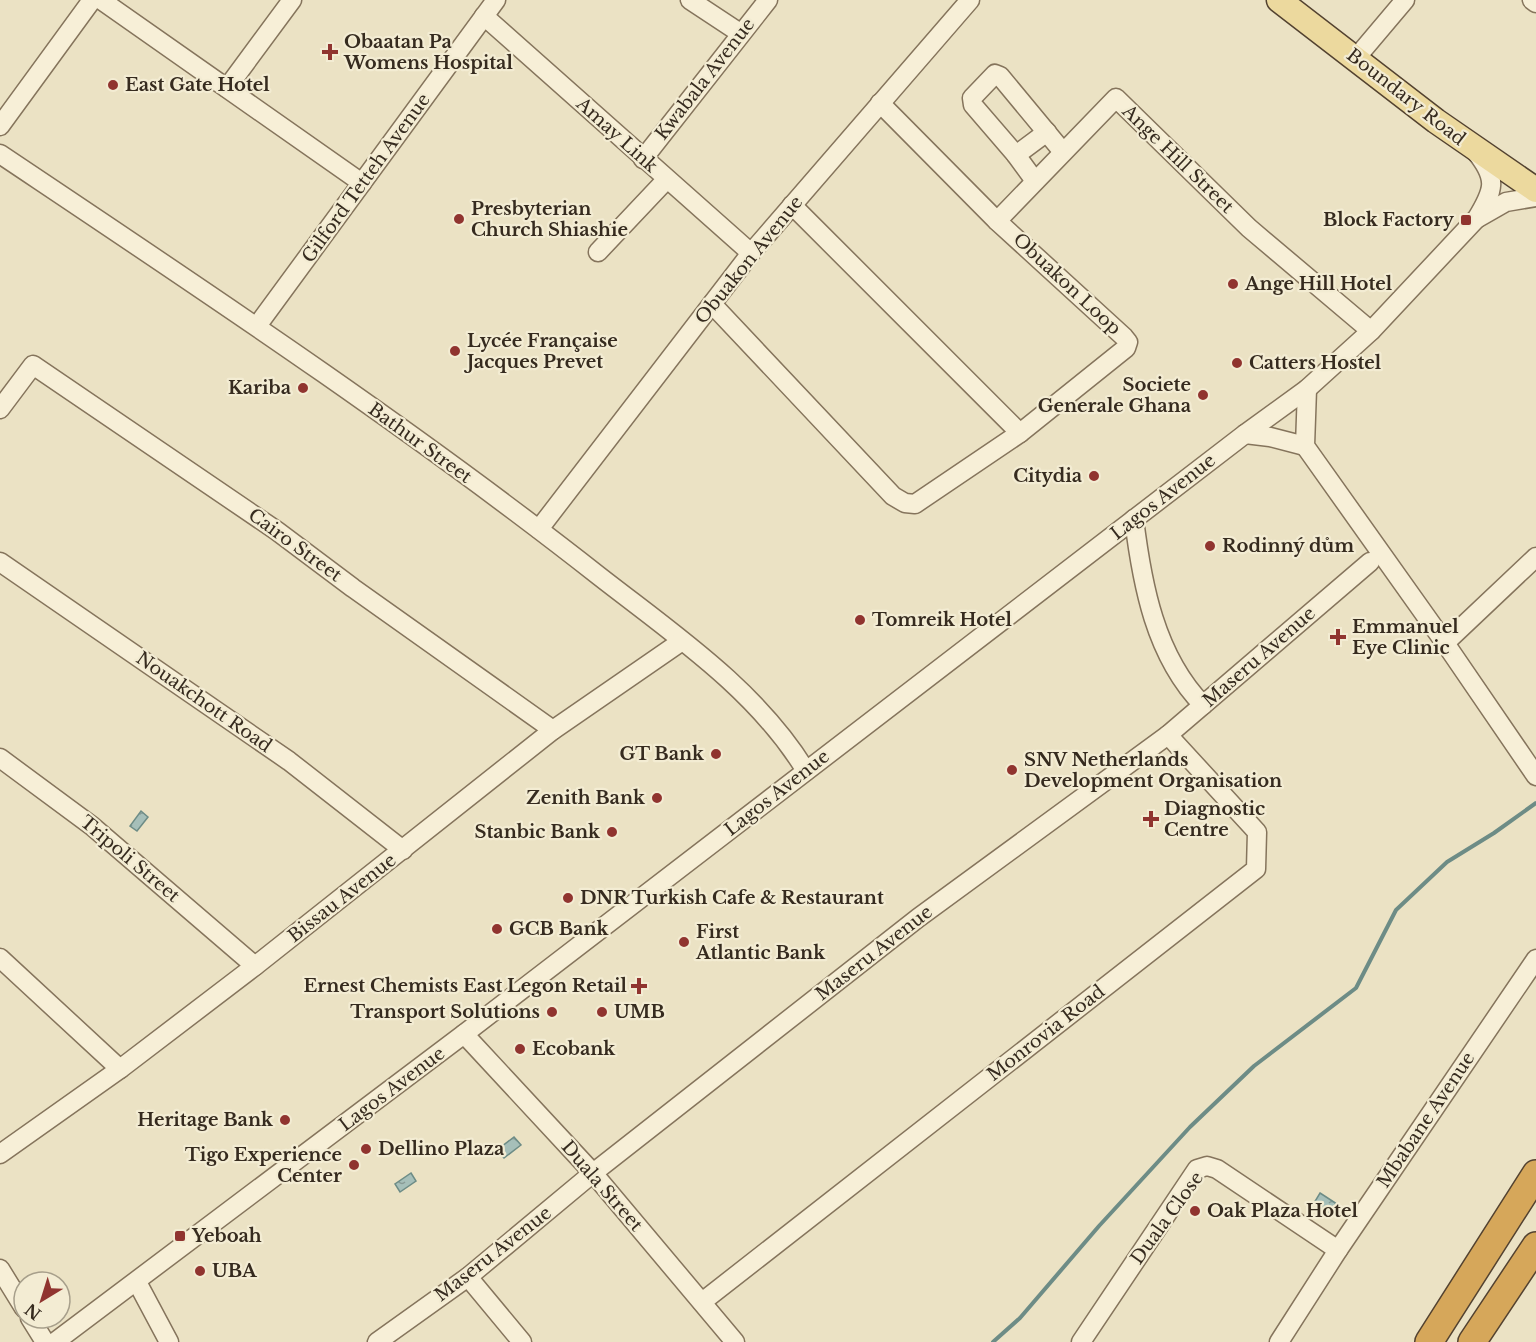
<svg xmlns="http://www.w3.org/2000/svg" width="1536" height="1342" font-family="'Libre Baskerville',serif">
<defs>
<pattern id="water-ripples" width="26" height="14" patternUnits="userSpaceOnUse" patternTransform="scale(1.5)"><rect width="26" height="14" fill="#a6bfb9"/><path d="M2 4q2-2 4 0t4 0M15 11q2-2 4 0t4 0" fill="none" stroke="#889b96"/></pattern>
</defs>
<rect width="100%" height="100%" fill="#ebe2c4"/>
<g fill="url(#water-ripples)" stroke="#6d8c86" stroke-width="1.5">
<path d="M141,811L148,817L137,831L130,826Z"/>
<path d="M514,1137L521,1145L504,1158L497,1150Z"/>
<path d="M411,1173L416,1181L400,1192L395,1184Z"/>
<path d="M1320,1193L1337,1204L1330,1214L1314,1203Z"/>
</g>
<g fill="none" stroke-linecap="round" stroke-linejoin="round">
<path stroke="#6d8c86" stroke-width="4" d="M993,1342L1020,1318L1099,1226L1190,1127L1254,1066L1356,988L1396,910L1447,862L1494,833L1536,803"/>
<g stroke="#85745c" stroke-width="21">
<g id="minor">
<path d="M101,0L362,183"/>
<path d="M690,0L740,33"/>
<path d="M1532,0L1536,3"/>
<path d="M484,16L751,253"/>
<path d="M1356,58L1405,0"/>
<path d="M227,88L292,0"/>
<path d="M0,126L92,0"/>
<path d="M0,154C203,290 407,425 599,576C672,633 757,690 806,771"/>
<path d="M1016,155L1047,132"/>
<path d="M643,159L768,0"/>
<path d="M1035,181L1016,155L973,105L972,98L995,74L1000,76L1063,152"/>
<path d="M792,205L1020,433"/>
<path d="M1478,218L1506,202L1536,197"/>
<path d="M997,221L1116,98L1249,228L1371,331"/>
<path d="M598,252L666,180"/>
<path d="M712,304L893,496L905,503L915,504L1020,433L1126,348L1128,342L1124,337L997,221L880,103"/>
<path d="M257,326L496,0"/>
<path d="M1307,389L1305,446L1445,643L1536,776"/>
<path d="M0,409L33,365L277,531L353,588L553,730"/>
<path d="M1245,434L1270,437L1305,446"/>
<path d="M1134,519C1142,584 1155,656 1203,705"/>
<path d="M539,529L751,253L970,0"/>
<path d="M0,562L289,761L403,850"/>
<path d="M1445,643L1536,557"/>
<path d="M0,758L92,826L255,966"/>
<path d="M0,958L120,1069"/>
<path d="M464,1034L593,1173L735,1342"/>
<path d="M0,1154L120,1069L255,966L553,730L682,641"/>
<path d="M0,1269L24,1308"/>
<path d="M468,1277L522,1342"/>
<path d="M137,1282L169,1342"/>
<path d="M702,1302L1256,869L1257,832L1168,735"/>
<path d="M30,1318L45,1342"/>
<path d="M55,1342L464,1034L1245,434L1307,389L1371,331L1477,218C1494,190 1498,179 1476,152"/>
<path d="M377,1342L468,1277L593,1173L918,918L1168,735L1370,562"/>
<path d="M1081,1342L1197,1169L1207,1166L1217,1169L1338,1250"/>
<path d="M1279,1342L1338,1250L1536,959"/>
</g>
</g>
<g stroke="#534230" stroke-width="27">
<path id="major" d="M1279,0L1436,121L1536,190"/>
</g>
<g stroke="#534230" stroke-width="30">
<g id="highway">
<path d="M1429,1342L1536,1174"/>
<path d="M1472,1342L1536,1246"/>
</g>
</g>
<use href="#minor" stroke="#f7efd7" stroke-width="18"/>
<use href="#major" stroke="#ecd99e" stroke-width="24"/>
<use href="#highway" stroke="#d6a75a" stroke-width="27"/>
</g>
<g fill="#90342f" stroke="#f3ecd3" stroke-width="2">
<path d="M327 43h6v6h6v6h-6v6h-6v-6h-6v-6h6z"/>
<circle cx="113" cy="85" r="6"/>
<circle cx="459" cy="219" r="6"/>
<rect x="1460" y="214" width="12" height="12" rx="3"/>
<circle cx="1233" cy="284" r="6"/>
<circle cx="455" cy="351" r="6"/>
<circle cx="1237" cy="363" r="6"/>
<circle cx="303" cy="388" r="6"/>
<circle cx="1203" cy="395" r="6"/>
<circle cx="1094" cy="476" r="6"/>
<circle cx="1210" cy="546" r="6"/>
<circle cx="860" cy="620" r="6"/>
<path d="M1335 628h6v6h6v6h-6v6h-6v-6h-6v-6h6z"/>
<circle cx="716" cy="754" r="6"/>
<circle cx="1012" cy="770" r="6"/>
<circle cx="657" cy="798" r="6"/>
<path d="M1148 810h6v6h6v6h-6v6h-6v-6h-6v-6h6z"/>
<circle cx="612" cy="832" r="6"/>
<circle cx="568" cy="898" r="6"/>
<circle cx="497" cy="929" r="6"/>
<circle cx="684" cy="942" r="6"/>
<path d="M636 977h6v6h6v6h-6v6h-6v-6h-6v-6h6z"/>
<circle cx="552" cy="1012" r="6"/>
<circle cx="602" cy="1012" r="6"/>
<circle cx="520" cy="1049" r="6"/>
<circle cx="285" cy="1120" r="6"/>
<circle cx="366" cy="1149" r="6"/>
<circle cx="354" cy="1165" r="6"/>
<circle cx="1195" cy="1211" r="6"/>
<rect x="174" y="1230" width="12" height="12" rx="3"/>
<circle cx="200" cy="1271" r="6"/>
</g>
<g text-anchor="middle" stroke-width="4.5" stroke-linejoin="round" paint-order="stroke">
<g font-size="18" font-weight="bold" fill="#362b1f" stroke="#f3ecd3" text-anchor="start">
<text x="344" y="48">Obaatan Pa<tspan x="344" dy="21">Womens Hospital</tspan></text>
<text x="125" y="91">East Gate Hotel</text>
<text x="471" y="215">Presbyterian<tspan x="471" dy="21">Church Shiashie</tspan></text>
<text x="1454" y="226" text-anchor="end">Block Factory</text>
<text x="1245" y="290">Ange Hill Hotel</text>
<text x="467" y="347">Lycée Française<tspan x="467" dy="21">Jacques Prevet</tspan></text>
<text x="1249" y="369">Catters Hostel</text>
<text x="1191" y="391" text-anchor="end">Societe<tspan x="1191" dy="21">Generale Ghana</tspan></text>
<text x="291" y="394" text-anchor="end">Kariba</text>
<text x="1082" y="482" text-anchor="end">Citydia</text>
<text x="1222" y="552">Rodinný dům</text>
<text x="872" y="626">Tomreik Hotel</text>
<text x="1352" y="633">Emmanuel<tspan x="1352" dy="21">Eye Clinic</tspan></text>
<text x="704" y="760" text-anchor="end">GT Bank</text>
<text x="1024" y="766">SNV Netherlands<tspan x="1024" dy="21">Development Organisation</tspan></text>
<text x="645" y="804" text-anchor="end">Zenith Bank</text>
<text x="1164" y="815">Diagnostic<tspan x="1164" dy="21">Centre</tspan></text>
<text x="600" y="838" text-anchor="end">Stanbic Bank</text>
<text x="580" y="904">DNR Turkish Cafe &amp; Restaurant</text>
<text x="509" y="935">GCB Bank</text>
<text x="696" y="938">First<tspan x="696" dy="21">Atlantic Bank</tspan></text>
<text x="627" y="992" text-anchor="end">Ernest Chemists East Legon Retail</text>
<text x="540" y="1018" text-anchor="end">Transport Solutions</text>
<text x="614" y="1018">UMB</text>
<text x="532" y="1055">Ecobank</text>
<text x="273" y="1126" text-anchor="end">Heritage Bank</text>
<text x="378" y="1155">Dellino Plaza</text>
<text x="342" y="1161" text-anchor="end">Tigo Experience<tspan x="342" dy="21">Center</tspan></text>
<text x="1207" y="1217">Oak Plaza Hotel</text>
<text x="192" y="1242">Yeboah</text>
<text x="212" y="1277">UBA</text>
</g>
<g font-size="18" fill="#362b1f" stroke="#f3ecd3">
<text transform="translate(705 79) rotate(-52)" y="6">Kwabala Avenue</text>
<text transform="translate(1406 97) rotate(38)" y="6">Boundary Road</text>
<text transform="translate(617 135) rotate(42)" y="6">Amay Link</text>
<text transform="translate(1178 159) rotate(44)" y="6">Ange Hill Street</text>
<text transform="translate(366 178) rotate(-54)" y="6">Gilford Tetteh Avenue</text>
<text transform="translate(749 260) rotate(-51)" y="6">Obuakon Avenue</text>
<text transform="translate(1067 284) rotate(43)" y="6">Obuakon Loop</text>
<text transform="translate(420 443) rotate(36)" y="6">Bathur Street</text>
<text transform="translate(1163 497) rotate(-38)" y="6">Lagos Avenue</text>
<text transform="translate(295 545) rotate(36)" y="6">Cairo Street</text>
<text transform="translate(1259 657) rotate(-41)" y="6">Maseru Avenue</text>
<text transform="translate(204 702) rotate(35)" y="6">Nouakchott Road</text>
<text transform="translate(777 793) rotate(-38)" y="6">Lagos Avenue</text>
<text transform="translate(130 859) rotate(40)" y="6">Tripoli Street</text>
<text transform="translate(342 898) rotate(-38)" y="6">Bissau Avenue</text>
<text transform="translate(874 953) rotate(-38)" y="6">Maseru Avenue</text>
<text transform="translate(1046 1033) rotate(-38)" y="6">Monrovia Road</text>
<text transform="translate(392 1089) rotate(-37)" y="6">Lagos Avenue</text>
<text transform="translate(1426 1120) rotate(-56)" y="6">Mbabane Avenue</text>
<text transform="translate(602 1186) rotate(49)" y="6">Duala Street</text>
<text transform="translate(1167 1218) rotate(-54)" y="6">Duala Close</text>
<text transform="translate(493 1254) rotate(-38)" y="6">Maseru Avenue</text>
</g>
</g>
<g transform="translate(42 1300) rotate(218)"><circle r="28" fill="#f3ecd3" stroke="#a79f8b" stroke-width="1.5"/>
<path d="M0-4.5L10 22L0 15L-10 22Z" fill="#90342f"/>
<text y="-9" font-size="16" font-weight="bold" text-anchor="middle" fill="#362b1f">N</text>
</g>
</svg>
